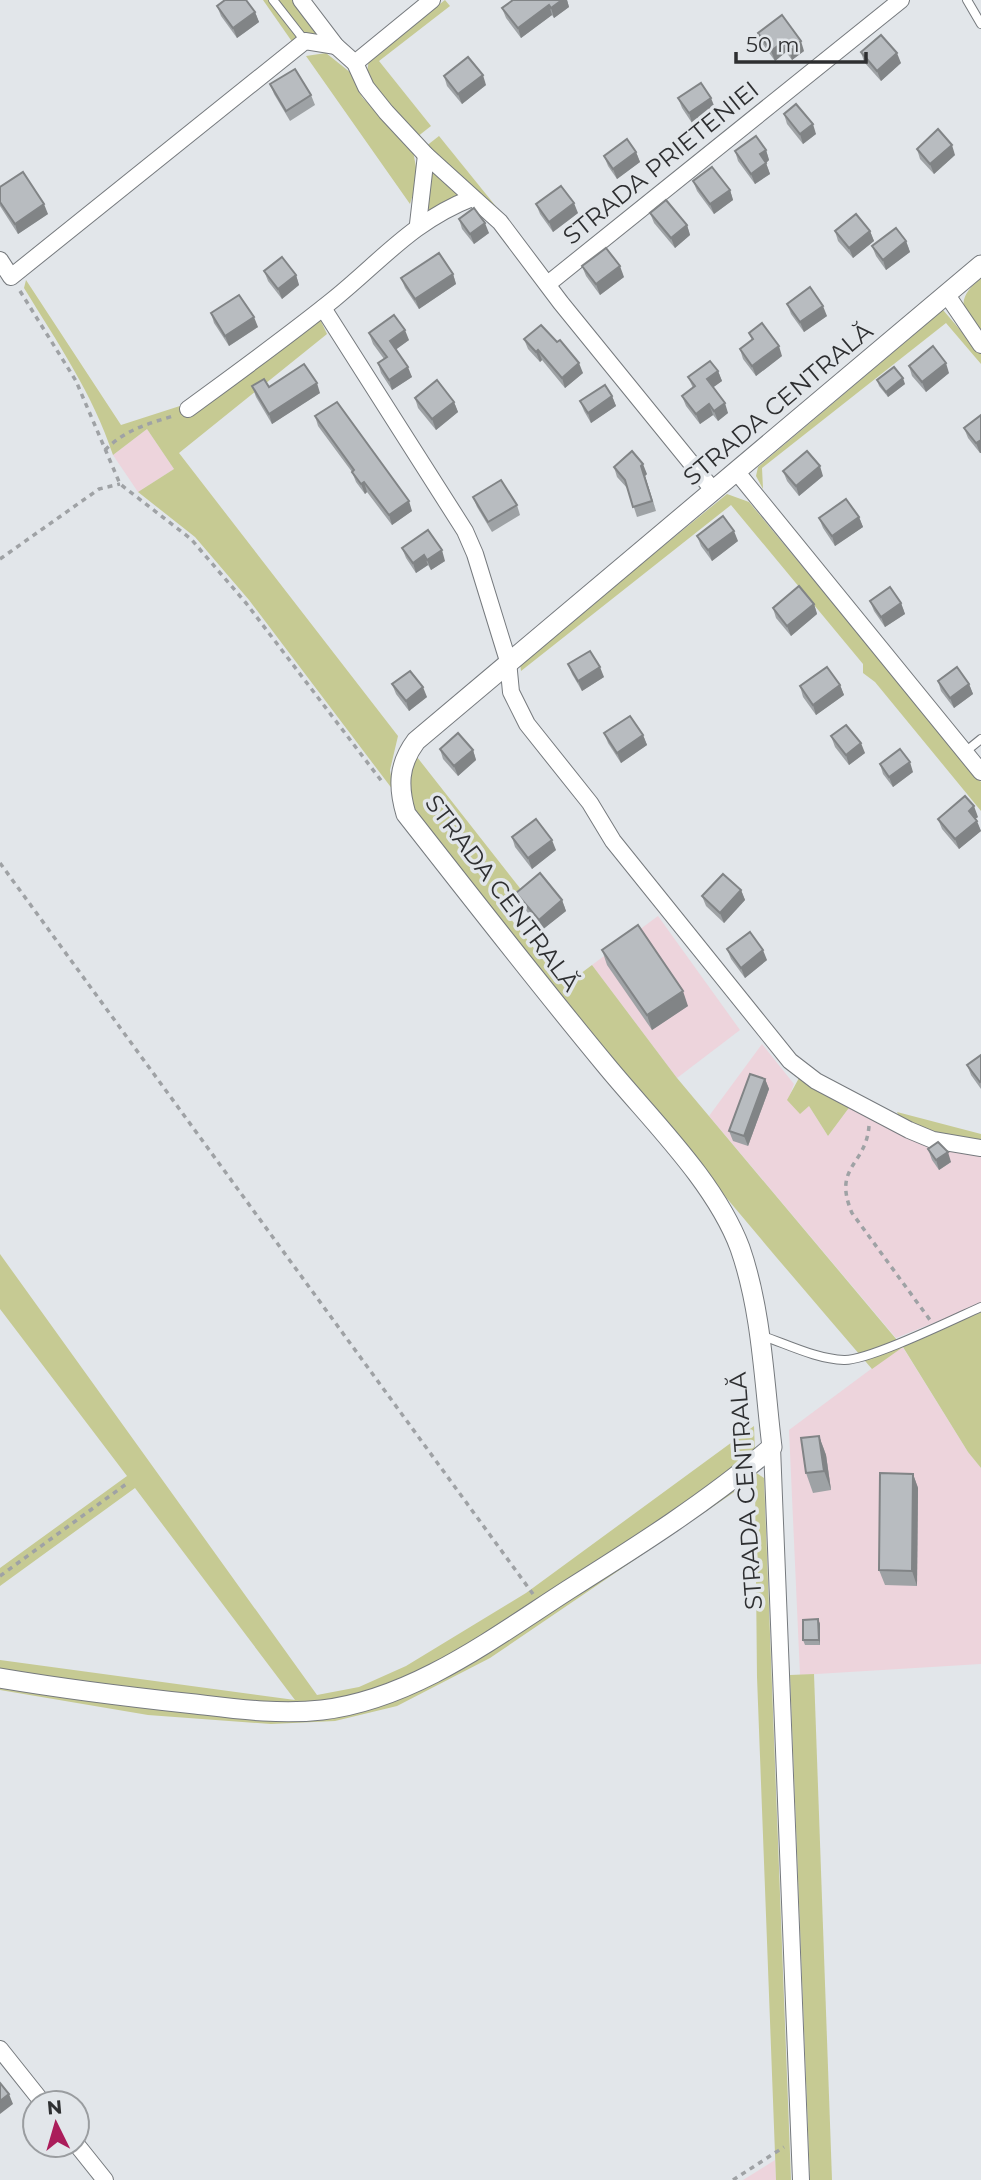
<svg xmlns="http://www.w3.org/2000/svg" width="981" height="2180" font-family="Montserrat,sans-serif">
<rect width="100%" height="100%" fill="#e2e6ea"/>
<g fill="#edd4dc">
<path d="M147,429L174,469L138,492L113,455Z"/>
<path d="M658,916L740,1030L677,1078L592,965Z"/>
<path d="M762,1044L794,1084L788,1100L809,1106L828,1136L851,1105L978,1151L981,1156V1304L896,1338L709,1116Z"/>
<path d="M902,1346L968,1452L981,1468V1664L800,1675L789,1430Z"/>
<path d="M775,2160L776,2180H743Z"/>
</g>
<g fill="#c6ca93">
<path d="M263,0H295L329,42L293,43Z"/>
<path d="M445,0L450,6L379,61L431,126L417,137L369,82L367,72L369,60Z"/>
<path d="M326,53L351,73L362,97L413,151L418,178L410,204L306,56Z"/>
<path d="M439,136L498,209L472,190L425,147Z"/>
<path d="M429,165L462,196L424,212Z"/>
<path d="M981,278V337C963,311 953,301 981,278Z"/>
<path d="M26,280L121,425L183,405L319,317L327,334L179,453L398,736L390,770L393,790L249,600L195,537L138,492L174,469L147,429L113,455C93,394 57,342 24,288Z"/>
<path d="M943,310L981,354V364L946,323L762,468L763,489L756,476L758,467Z"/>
<path d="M727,494L749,502L981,782V811L875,682L863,673V664L731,505L521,671L520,663Z"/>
<path d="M417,757L523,892L502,908L564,986L592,965L677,1078L902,1346L981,1312V1468L968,1452L903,1347L872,1369C715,1187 563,1003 416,813C407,792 408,778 417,757Z"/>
<path d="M799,1078L851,1105L828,1136L809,1106L800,1114L787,1100Z"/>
<path d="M897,1112L981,1134V1143L934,1135L901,1121Z"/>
<path d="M0,1254L317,1695L359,1687L406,1666L526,1593L754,1426L755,1453L719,1484L479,1642L384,1690L300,1707L0,1673V1660L295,1700L135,1488L0,1586V1568L127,1476L0,1309Z"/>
<path d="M755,1472L764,1478L791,2180H776L757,1677L755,1478L490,1658L397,1706L335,1721L271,1724L148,1715L0,1690V1684L223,1714L381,1702Z"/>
<path d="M814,1674L832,2180H810L790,1675Z"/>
</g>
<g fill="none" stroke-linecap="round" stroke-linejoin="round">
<g stroke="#767a7e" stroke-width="10">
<g id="service">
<path d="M273,0L305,41"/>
<path d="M967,0L981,24"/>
<path d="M965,752L981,739"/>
<path d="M760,1335C787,1344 816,1359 844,1360C868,1361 954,1319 981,1307"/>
</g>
</g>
<g stroke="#767a7e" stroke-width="18">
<g id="minor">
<path d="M301,0L336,46L355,63L366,87L386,112L426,155L500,222L561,303L713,490"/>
<path d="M355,63L432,0"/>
<path d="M418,224L426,155"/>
<path d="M0,260L11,277L305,41L336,46"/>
<path d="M549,283L901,0"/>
<path d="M947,295L981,345"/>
<path d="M323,308L465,531L475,554L508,661L511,692L527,724L590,803L613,841L790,1061L816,1081L909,1130L933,1140L981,1148"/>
<path d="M188,409C237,373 287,337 334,299C382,260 413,221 472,198"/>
<path d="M736,471L981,772"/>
<path d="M772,1447L801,2180"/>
<path d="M0,2049L43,2103"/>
<path d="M77,2145L105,2180"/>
</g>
</g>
<g stroke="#767a7e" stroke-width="21">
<path id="tertiary" d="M0,1678C65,1689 130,1697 195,1704C237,1709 280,1715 322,1710C413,1699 492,1639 568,1590C638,1546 709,1501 772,1447C764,1382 762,1311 740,1248C715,1181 650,1119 605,1064C537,982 472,898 406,814C398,787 398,765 416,741L981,265"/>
</g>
<g stroke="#9fa2a5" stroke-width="3.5" stroke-dasharray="5 5" stroke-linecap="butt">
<path d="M20,291L76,381L120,484L191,539L246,603L383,783"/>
<path d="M105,450C125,430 147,424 173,416"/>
<path d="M0,559L99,489L120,484"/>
<path d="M0,863L533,1594"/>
<path d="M869,1126C866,1166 832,1166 852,1213L930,1320"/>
<path d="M0,1576L129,1482"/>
<path d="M733,2180L784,2147"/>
</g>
<use href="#service" stroke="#fff" stroke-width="8"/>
<use href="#minor" stroke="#fff" stroke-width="16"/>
<use href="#tertiary" stroke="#fff" stroke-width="19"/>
</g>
<g fill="#9ea2a5">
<path d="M513,0H567L569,7L554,18L552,15L521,38L506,18L502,8Z"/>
<path d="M217,6L255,12L259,22L237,38L221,16Z"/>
<path d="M758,33L804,51L792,60L786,52L775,61L762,43Z"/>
<path d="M861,52L901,63L881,81L864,62Z"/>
<path d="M444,76L486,85L462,104L447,86Z"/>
<path d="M270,84L311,95L315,105L290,121L274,94Z"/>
<path d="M678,98L715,108L692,123L682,108Z"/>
<path d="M784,114L816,134L803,144L787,124Z"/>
<path d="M917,149L955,155L934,174L920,159Z"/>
<path d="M766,150L769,160L766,163L770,174L755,184L738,161L735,151Z"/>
<path d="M636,152L640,162L617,179L608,166L604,156Z"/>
<path d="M693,181L730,190L733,200L714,214L697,191Z"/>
<path d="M0,187L48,214L18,234L0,206Z"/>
<path d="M536,204L578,213L553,232L540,214Z"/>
<path d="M650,213L687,225L690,235L675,248L654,223Z"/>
<path d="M459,219L489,233L474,244L462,229Z"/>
<path d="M835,231H870L874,241L853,258L838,241Z"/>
<path d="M906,241L910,252L886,270L876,256L872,246Z"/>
<path d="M582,266L624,277L600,295L586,276Z"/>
<path d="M264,271L296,275L299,285L282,299L268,281Z"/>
<path d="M453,274L456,284L419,309L405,288L401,278Z"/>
<path d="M787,304L827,316L804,332L791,314Z"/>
<path d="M211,313L258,327L229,346L214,323Z"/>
<path d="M369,333L409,340L396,349L412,377L392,390L381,373L378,363L384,359L373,344Z"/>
<path d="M749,333L782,356L756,376L743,359L740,349L752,340Z"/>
<path d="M524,339L583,373L565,388L542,360L540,362L528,349Z"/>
<path d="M909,366L949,373L926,392L912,376Z"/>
<path d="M718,371L722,381L713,387L728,413L718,421L713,415L700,424L686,406L682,396L693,388L688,377Z"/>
<path d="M877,380L905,384L888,397L879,386Z"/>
<path d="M252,386L269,387L320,393L272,424L256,397Z"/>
<path d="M612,396L616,406L591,423L584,411L580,401Z"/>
<path d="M415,398L454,402L458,412L436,430L418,408Z"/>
<path d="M981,415V453H980L968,438L964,428Z"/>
<path d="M315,416L412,511L392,525L367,492L365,494L356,482L352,472L318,426Z"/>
<path d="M614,467L647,474L645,476L656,511L637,517L628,489L617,477Z"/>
<path d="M783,471L823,476L799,496L787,481Z"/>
<path d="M473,497L517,505L520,515L492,532L477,507Z"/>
<path d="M859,517L863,527L835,546L823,528L819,518Z"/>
<path d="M697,536L738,541L712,561L701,546Z"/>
<path d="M402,548L445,561L431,570L428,565L416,573L406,558Z"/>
<path d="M870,601L901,603L905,614L885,627L874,611Z"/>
<path d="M814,604L817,614L791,636L776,618L773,608Z"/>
<path d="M568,664L604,677L582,691L572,674Z"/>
<path d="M938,681L969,684L973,694L954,708L941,691Z"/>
<path d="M392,684L427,697L409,711L396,694Z"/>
<path d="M840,685L844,695L816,715L803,697L800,686Z"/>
<path d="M604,733L643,735L647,745L621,763L608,743Z"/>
<path d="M831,736L865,753L849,765L835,747Z"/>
<path d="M440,749L473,750L476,760L458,776L443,759Z"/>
<path d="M880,764L913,772L893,787L883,774Z"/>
<path d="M978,817L975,819L981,831L959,849L942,829L938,819Z"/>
<path d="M512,837L556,850L532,869L515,847Z"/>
<path d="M741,890L745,900L724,923L706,906L702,896Z"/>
<path d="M516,893L562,900L566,911L542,930L520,903Z"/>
<path d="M727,949L767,960L745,978L731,959Z"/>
<path d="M602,950L688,1006L652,1030L607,965Z"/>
<path d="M981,1055V1089L971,1075L967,1065Z"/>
<path d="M765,1079L769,1089L748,1146L733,1141L729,1131Z"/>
<path d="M928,1149L951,1162L939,1170L932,1160Z"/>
<path d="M819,1436L826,1455L831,1490L813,1493L806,1473Z"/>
<path d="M913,1474L918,1488L917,1586L885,1585L879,1570Z"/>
<path d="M818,1619L820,1624V1645H805L803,1640Z"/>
</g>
<g fill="#818486">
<path d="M562,0H567L569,7L554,18L551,8Z"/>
<path d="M549,5L552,15L521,38L518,28Z"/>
<path d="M255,12L259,22L237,38L233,28Z"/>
<path d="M801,41L804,51L792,60L789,50Z"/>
<path d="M783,42L786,52L775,61L771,51Z"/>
<path d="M897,53L901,63L881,81L877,71Z"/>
<path d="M483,75L486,85L462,104L458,94Z"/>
<path d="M711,98L715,108L692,123L689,113Z"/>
<path d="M813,124L816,134L803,144L800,134Z"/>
<path d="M952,145L955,155L934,174L930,164Z"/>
<path d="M766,150L769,160L764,165L760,154Z"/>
<path d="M636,152L640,162L617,179L613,169Z"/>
<path d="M766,163L770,174L755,184L751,174Z"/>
<path d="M730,190L733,200L714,214L710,204Z"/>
<path d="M574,203L578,213L553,232L549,222Z"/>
<path d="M44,204L48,214L18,234L15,224Z"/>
<path d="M485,223L489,233L474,244L470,234Z"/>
<path d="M687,225L690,235L675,248L671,238Z"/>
<path d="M870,231L874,241L853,258L849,248Z"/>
<path d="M906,241L910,252L886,270L883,260Z"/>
<path d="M620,266L624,277L600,295L596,284Z"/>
<path d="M453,274L456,284L419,309L415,299Z"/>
<path d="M296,275L299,285L282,299L278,289Z"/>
<path d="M823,306L827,316L804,332L800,322Z"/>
<path d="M254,317L258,327L229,346L225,336Z"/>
<path d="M405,330L409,340L394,351L390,341Z"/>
<path d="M779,346L782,356L756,376L752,366Z"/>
<path d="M538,350L542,360L540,362L536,352Z"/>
<path d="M579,363L583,373L565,388L562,378Z"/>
<path d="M946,363L949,373L926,392L922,382Z"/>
<path d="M408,367L412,377L392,390L389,380Z"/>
<path d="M718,371L722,381L711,389L707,379Z"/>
<path d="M903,378L905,384L888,397L886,392Z"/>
<path d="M317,383L320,393L272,424L269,414Z"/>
<path d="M612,396L616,406L591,423L588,413Z"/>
<path d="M454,402L458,412L436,430L432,419Z"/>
<path d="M725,403L728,413L718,421L714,411Z"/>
<path d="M709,404L713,415L700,424L696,414Z"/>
<path d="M981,440V453H980L976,443Z"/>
<path d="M643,464L647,474L645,476L656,511L641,466Z"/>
<path d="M820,466L823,476L799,496L796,486Z"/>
<path d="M364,482L367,492L365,494L361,484Z"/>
<path d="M409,501L412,511L392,525L389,515Z"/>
<path d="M859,517L863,527L835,546L832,536Z"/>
<path d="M734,531L738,541L712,561L708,550Z"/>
<path d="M442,550L445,561L431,570L427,560Z"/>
<path d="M424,555L428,565L416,573L413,563Z"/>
<path d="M901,603L905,614L885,627L881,617Z"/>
<path d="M814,604L817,614L791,636L787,626Z"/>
<path d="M600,667L604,677L582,691L578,681Z"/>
<path d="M969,684L973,694L954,708L950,698Z"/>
<path d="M840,685L844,695L816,715L813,705Z"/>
<path d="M423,687L427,697L409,711L406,701Z"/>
<path d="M643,735L647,745L621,763L617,753Z"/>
<path d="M861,743L865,753L849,765L846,755Z"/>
<path d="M473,750L476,760L458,776L454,766Z"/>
<path d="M910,762L913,772L893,787L889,777Z"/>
<path d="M974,806L978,817L972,821L969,811Z"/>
<path d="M977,821L981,831L959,849L955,839Z"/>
<path d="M552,840L556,850L532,869L528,858Z"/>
<path d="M741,890L745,900L724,923L720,913Z"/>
<path d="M562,900L566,911L542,930L539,920Z"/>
<path d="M763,950L767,960L745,978L741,968Z"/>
<path d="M683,991L688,1006L652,1030L647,1015Z"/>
<path d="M765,1079L769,1089L748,1146L744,1136Z"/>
<path d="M948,1152L951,1162L939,1170L936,1160Z"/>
<path d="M819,1436L826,1455L831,1490L824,1471Z"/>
<path d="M913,1474L918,1488L917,1586L912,1571Z"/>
<path d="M818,1619L820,1624V1645L819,1640Z"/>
<path d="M9,2094L13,2104L0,2114V2101Z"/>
</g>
<g fill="#b8bcc0" stroke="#818486" stroke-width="2">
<path d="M225,0H246L255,12L233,28L217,6Z"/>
<path d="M513,0H562L551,8L549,5L518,28L502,8Z"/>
<path d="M782,15L801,41L789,50L783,42L771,51L758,33Z"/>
<path d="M881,35L897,53L877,71L861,52Z"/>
<path d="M468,57L483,75L458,94L444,76Z"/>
<path d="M295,69L311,95L286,111L270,84Z"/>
<path d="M701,83L711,98L689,113L678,98Z"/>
<path d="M796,104L813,124L800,134L784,114Z"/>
<path d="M938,129L952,145L930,164L917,149Z"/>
<path d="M756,136L766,150L760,154L766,163L751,174L735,151Z"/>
<path d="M627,139L636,152L613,169L604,156Z"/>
<path d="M712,167L730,190L710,204L693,181Z"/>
<path d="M23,172L44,204L15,224L0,202V187Z"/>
<path d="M561,186L574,203L549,222L536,204Z"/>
<path d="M666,200L687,225L671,238L650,213Z"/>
<path d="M474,208L485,223L470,234L459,219Z"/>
<path d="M856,214L870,231L849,248L835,231Z"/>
<path d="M896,228L906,241L883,260L872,246Z"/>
<path d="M606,248L620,266L596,284L582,266Z"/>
<path d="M439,253L453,274L415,299L401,278Z"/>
<path d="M282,257L296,275L278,289L264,271Z"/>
<path d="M810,287L823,306L800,322L787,304Z"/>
<path d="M239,295L254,317L225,336L211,313Z"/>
<path d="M394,315L405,330L390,341L408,367L389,380L378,363L387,357L369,333Z"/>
<path d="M762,323L779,346L752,366L740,349L753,339L749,333Z"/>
<path d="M541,325L557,342L560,340L579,363L562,378L538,350L536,352L524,339Z"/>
<path d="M933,346L946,363L922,382L909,366Z"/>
<path d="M710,361L718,371L707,379L725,403L714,411L709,404L696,414L682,396L695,386L688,377Z"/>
<path d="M304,364L317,383L269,414L252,386L264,379L269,387Z"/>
<path d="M894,367L903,378L886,392L877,380Z"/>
<path d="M437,380L454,402L432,419L415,398Z"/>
<path d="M605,385L612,396L588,413L580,401Z"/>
<path d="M337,402L409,501L389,515L364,482L361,484L352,472L354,470L315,416Z"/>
<path d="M981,415V440L976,443L964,428Z"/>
<path d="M632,451L643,464L641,466L652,501L633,507L625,480L614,467Z"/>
<path d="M807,451L820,466L796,486L783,471Z"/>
<path d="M501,480L517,505L488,522L473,497Z"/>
<path d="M846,499L859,517L832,536L819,518Z"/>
<path d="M723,516L734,531L708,550L697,536Z"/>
<path d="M428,530L442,550L427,560L424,555L413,563L402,548Z"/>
<path d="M799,586L814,604L787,626L773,608Z"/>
<path d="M890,587L901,603L881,617L870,601Z"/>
<path d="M590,651L600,667L578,681L568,664Z"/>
<path d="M827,667L840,685L813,705L800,686Z"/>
<path d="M957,667L969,684L950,698L938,681Z"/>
<path d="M410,671L423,687L406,701L392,684Z"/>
<path d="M630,716L643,735L617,753L604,733Z"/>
<path d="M846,725L861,743L846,755L831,736Z"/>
<path d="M458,733L473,750L454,766L440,749Z"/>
<path d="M900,749L910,762L889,777L880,764Z"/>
<path d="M965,796L974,806L969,811L977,821L955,839L938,819Z"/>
<path d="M536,819L552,840L528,858L512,837Z"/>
<path d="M540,873L562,900L539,920L516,893Z"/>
<path d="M723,874L741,890L720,913L702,896Z"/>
<path d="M638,925L683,991L647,1015L602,950Z"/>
<path d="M750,932L763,950L741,968L727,949Z"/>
<path d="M981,1055V1081L980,1082L967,1065Z"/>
<path d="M750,1074L765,1079L744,1136L729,1131Z"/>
<path d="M938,1142L948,1152L936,1160L928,1149Z"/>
<path d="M819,1436L824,1471L806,1473L801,1438Z"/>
<path d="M880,1473L913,1474L912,1571L879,1570Z"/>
<path d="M818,1619L819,1640H803V1620Z"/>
<path d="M0,2083L9,2094L0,2101Z"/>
</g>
<g text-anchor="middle" stroke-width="7" stroke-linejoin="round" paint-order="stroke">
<g font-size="24" fill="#2e2f31" stroke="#e2e6ea">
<text transform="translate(661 163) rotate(-39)" y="8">STRADA PRIETENIEI</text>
<text transform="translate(778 404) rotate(-40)" y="8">STRADA CENTRALĂ</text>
<text transform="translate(502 893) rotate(53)" y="8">STRADA CENTRALĂ</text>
<text transform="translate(746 1491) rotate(-94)" y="8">STRADA CENTRALĂ</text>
</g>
</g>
<g transform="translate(56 2124) rotate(355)"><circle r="33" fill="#e2e6ea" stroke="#9a9da0" stroke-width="2"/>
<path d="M0-5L12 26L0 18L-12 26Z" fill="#ab1d5a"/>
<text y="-10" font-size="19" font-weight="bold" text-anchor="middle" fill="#2e2f31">N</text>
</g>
<path d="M736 52v10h130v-10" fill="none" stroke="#2e2f31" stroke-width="3.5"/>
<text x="746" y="52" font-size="21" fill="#2e2f31" stroke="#e2e6ea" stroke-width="5" paint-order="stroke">50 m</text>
</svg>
